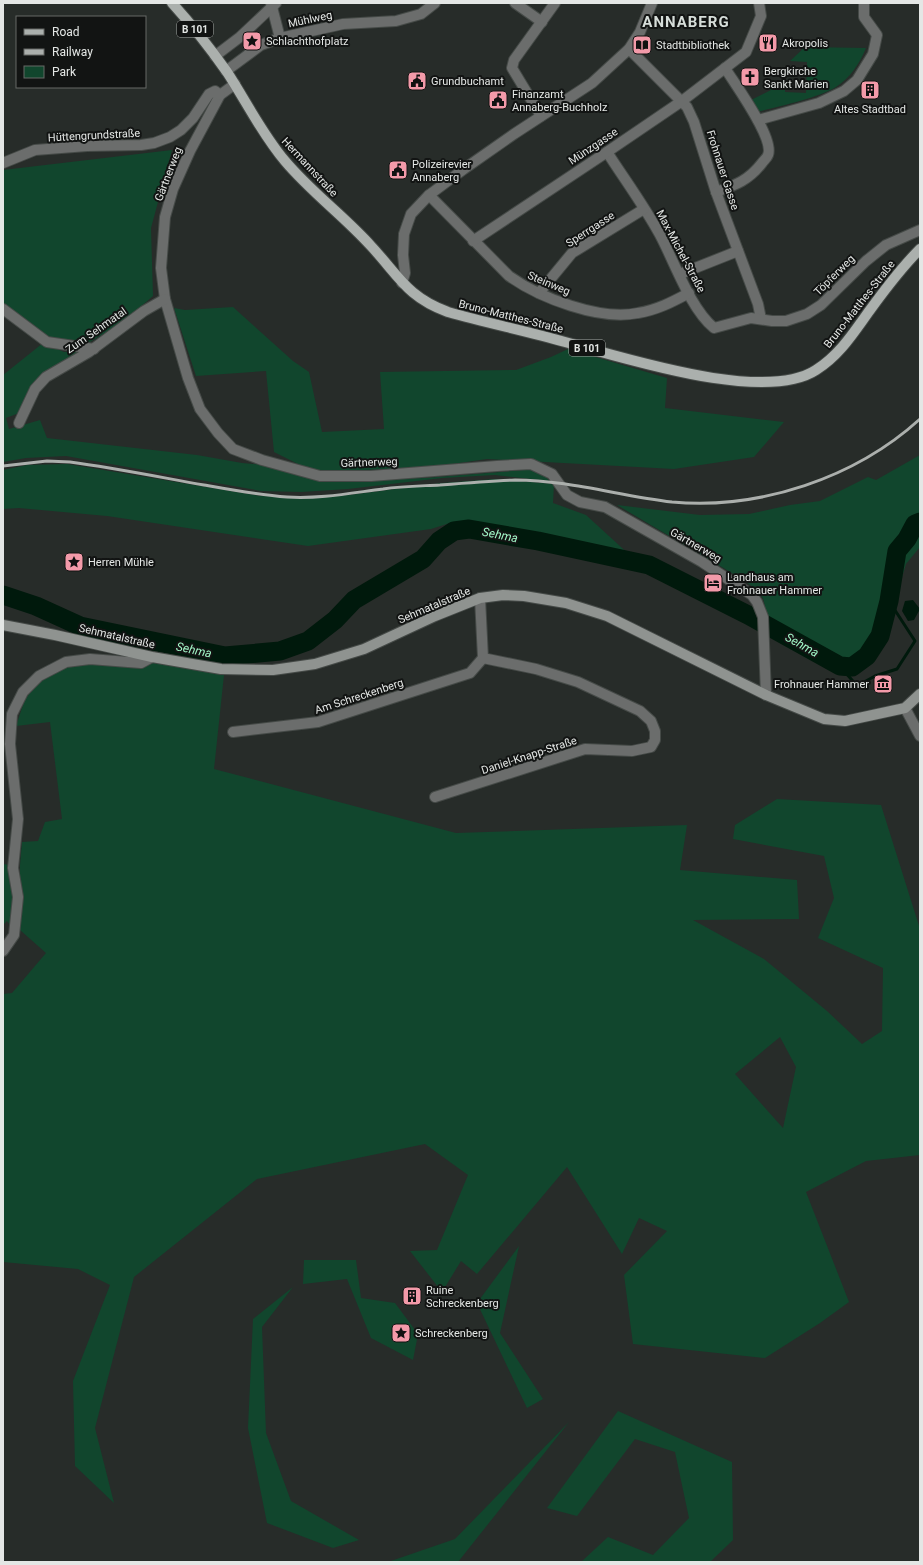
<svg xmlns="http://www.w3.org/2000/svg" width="923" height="1565" font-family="Roboto,sans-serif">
<rect width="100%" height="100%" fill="#272c29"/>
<g fill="#11462d" fill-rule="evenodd">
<path d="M805,47L866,48C860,63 850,78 836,87C818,98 780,106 757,112L751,100L771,90L766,87L785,84V92L806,93L807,62L790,61Z"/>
<path d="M172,150L151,228L153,296L123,322L90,342L46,337L3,306V170Z"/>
<path d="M233,307L293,361L309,372L322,432L384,429L380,372L516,370L551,357L568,349L667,378L665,408L784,422L754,457L674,469L487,459L431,467L319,472L304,467L274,452L266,371L196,376L174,308L185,310Z"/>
<path d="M43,343L64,352L77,351L79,356L60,365L19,413L6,418L9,429L40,420L47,438L197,455L242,463L264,465L320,480L424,478L537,469L550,481L495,475L442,478L348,489L301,492L261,491L66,456L26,458L3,462V375Z"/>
<path d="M920,455V516L912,521L920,535V547L906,564L883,640L870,660L862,655L842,661L765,621C766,594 762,594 742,579L617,505L700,515L749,514L790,505L820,501L868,477L876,480Z"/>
<path d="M67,464L260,496L301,497L349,495L442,483L495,479L554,484L553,503L586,515L633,558L642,571L571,543L514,535L477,524L453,522L431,529L308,546L107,516L19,508L3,509V470L27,465Z"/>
<path d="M154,662L224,675L214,769L456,833L687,825L680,870L797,880L799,919L693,920L764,959L827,1011L862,1044L882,1031L883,968L818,938L834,898L824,856L733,839L735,825L777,799L881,805L920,929V1155L866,1161L806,1192L849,1302L820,1323L765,1358L633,1344L624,1275L667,1231L639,1218L622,1254L567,1167L477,1274L461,1261L442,1292L410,1251L437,1250L468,1175L425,1144L257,1179L134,1277L95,1428L114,1503L75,1466L73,1381L110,1285L78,1269L3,1262V994L12,993L46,953L20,930V865L22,842L38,841L45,822L62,819L50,722L16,726L25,699L40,681L68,665L119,663L140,667ZM780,1037L796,1067L783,1128L735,1074Z"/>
<path d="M3,864L10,865L15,899L10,925L7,921L3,925Z"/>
<path d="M519,1246L500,1333L543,1399L527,1408L477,1303Z"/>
<path d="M304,1260H356L361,1298L395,1303L418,1334L413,1360L371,1338L347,1279L303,1284Z"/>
<path d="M293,1287L262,1327L266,1433L291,1501L359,1540L333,1548L267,1523L248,1428L253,1319Z"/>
<path d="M618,1411L732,1462L733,1540L710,1562H581L608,1537L653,1555L689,1518L675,1452L635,1439L577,1516L547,1508Z"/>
<path d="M569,1422L458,1562H388L455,1539Z"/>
</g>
<path fill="#00190c" d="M913,600L920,609L914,620L908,621L902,611L905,601Z"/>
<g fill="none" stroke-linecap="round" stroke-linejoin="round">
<path stroke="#00190c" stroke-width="3" d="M840,666L857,686L875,676L897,669L915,641L889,601"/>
<path stroke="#00190c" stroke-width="19" d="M3,595L36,606L80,626L225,656L280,651L308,641L335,620L354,600L423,559L439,541L454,531L469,529L538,541L649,565L748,615L840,666L852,667L867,656L880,636L889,601L897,551L907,539L915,524L920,522"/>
<g stroke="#454a47" stroke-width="12">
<g id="street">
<path d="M271,3L280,38"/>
<path d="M515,3L542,22"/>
<path d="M629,49L687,107L694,122L716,192L758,304L761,319"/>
<path d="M215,56L240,37L276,3"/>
<path d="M226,71L261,45L280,38L343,24L396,21L421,14L435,3"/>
<path d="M235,84L220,95L190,151L173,189L165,217L161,268L165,299L188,378L200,409L218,433L233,449L262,460L320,476H371L497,466L531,464L552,474L567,495L580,502L605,507L702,562L752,595L757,602L763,617L766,695"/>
<path d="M541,116L512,68L514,60L555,3"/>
<path d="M758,120L819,103L844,91L857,80L873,54L877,35L864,17V3"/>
<path d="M607,152C625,180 645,207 660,235C675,263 690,308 714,328L751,318L772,321H786L807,314L821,305L866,261L886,245L920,230"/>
<path d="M3,163L35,150L87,146L141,145L154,143L170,137L181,130L193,118L209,94L215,91L220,95"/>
<path d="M716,192C736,185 749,180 762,163C764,160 767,158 768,155C775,138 734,83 725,68"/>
<path d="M429,195L509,276C540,298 600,321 638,313C657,310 672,302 689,293"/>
<path d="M473,241L607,152L682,101L746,52L761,16L759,3"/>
<path d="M680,274L738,251"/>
<path d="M402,283L405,273L403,255L404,234L411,214L429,195L464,169L514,134L592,83L629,49L640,32L652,3"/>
<path d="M539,293L572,253L644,209"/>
<path d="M3,309L47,342L94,349"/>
<path d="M19,423L35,389L46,377L89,352L144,311L165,299"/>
<path d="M905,708L920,736"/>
<path d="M233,732L318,722L470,673L483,658"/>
<path d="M435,797L585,749L632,751L651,747L655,740V731L651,721L640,711L578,682L536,669L483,658L480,598"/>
<path d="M3,951L14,935L18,897L13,868L18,819L10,744L12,714L23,692L39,676L66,662L90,659L141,663L152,657"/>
</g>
</g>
<g stroke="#454a47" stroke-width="12">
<path id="secondary" d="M3,625L55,635L152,657L221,669L273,670L315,664L364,649L435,616L480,598L503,595L524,596L566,603L607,616L766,695L824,719L845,721L905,708L920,694"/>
</g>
<g stroke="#454a47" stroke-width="12">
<path id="primary" d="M172,3C192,25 210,48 227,72C246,101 262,134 285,161C311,192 344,216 371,246C399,276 407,297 448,312C487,323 526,331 565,342C623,357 764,404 816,370C840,355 854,332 870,310C886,288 901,268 920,249"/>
</g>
<use href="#street" stroke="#6b6d6c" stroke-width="10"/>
<use href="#secondary" stroke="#8f9390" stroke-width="10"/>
<use href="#primary" stroke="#abb0ad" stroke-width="10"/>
<path stroke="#abafac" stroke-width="3" d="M3,466L47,461L70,462C115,468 159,477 204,485C232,490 259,495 287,497C320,499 351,493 383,489C402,486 421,486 440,485C465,483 490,481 515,480C568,480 620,496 672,502C760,510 855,478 920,419"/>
</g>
<defs>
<g id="sight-square" transform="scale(1)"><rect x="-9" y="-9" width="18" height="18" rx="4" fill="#f39aa9" stroke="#121413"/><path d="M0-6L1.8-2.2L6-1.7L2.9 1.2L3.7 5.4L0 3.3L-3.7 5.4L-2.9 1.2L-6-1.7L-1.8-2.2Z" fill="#111"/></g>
<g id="restaurant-square" transform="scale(1)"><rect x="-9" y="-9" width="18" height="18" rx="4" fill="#f39aa9" stroke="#121413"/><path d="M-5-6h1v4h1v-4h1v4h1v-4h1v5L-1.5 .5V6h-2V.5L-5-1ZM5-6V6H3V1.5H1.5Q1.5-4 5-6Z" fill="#111"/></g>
<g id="library-square" transform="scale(1)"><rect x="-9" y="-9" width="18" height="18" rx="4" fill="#f39aa9" stroke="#121413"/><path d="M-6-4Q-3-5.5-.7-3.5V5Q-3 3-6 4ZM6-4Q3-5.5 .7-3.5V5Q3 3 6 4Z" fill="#111"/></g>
<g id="church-square" transform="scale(1)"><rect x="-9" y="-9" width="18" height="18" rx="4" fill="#f39aa9" stroke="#121413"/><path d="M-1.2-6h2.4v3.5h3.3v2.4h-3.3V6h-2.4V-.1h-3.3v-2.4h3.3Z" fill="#111"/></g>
<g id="civic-square" transform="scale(1)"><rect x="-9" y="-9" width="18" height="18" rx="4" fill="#f39aa9" stroke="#121413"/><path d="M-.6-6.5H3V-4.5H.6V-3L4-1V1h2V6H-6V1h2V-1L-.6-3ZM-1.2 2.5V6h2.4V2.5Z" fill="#111"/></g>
<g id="building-square" transform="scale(1)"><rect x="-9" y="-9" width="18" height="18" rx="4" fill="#f39aa9" stroke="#121413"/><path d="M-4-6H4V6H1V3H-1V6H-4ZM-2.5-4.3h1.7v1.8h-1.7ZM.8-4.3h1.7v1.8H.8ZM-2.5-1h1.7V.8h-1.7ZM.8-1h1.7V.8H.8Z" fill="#111"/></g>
<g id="hotel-square" transform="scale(1)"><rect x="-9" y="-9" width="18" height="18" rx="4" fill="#f39aa9" stroke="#121413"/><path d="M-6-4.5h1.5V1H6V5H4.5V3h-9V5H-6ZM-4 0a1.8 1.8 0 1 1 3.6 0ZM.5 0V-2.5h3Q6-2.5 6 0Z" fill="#111"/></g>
<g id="museum-square" transform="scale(1)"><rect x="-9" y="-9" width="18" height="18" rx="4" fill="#f39aa9" stroke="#121413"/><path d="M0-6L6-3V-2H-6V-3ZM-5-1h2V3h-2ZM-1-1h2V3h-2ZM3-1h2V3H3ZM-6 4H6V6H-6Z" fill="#111"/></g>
</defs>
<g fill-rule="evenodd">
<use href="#sight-square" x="252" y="41"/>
<use href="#restaurant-square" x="768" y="43"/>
<use href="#library-square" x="642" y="45"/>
<use href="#church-square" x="750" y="77"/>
<use href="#civic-square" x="417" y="81"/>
<use href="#building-square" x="870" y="90"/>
<use href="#civic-square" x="498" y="100"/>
<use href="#civic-square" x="398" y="170"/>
<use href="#sight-square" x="74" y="562"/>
<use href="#hotel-square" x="713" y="583"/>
<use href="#museum-square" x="883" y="684"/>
<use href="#building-square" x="412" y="1296"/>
<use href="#sight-square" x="401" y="1333"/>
</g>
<g text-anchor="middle" stroke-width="4" stroke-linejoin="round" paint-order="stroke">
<g fill="#121413" stroke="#a5a8a6" stroke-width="1">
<rect x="177" y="21" width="36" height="16" rx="3"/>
<rect x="569" y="340" width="36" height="16" rx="3"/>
</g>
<g font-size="10" font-weight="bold" fill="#e4e7e5">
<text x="195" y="33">B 101</text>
<text x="587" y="352">B 101</text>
</g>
<g font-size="11" fill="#e4e7e5" stroke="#121413">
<text transform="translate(310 19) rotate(-12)" y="4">Mühlweg</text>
<text transform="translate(94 135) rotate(-3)" y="4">Hüttengrundstraße</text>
<text transform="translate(593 146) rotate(-34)" y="4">Münzgasse</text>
<text transform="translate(310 167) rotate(47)" y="4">Hermannstraße</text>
<text transform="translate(723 170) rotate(72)" y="4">Frohnauer Gasse</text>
<text transform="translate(168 174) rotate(-69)" y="4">Gärtnerweg</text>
<text transform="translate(590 229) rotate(-33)" y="4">Sperrgasse</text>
<text transform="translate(681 251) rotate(62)" y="4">Max-Michel-Straße</text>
<text transform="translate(834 275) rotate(-45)" y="4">Töpferweg</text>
<text transform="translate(549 283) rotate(23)" y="4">Steinweg</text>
<text transform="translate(859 304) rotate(-52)" y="4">Bruno-Matthes-Straße</text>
<text transform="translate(511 316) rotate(14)" y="4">Bruno-Matthes-Straße</text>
<text transform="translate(96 330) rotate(-35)" y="4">Zum Sehmatal</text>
<text transform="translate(369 462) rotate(-2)" y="4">Gärtnerweg</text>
<text transform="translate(696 545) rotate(30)" y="4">Gärtnerweg</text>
<text transform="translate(434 605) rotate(-23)" y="4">Sehmatalstraße</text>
<text transform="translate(117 636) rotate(13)" y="4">Sehmatalstraße</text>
<text transform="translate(359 696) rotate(-18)" y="4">Am Schreckenberg</text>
<text transform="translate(529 755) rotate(-18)" y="4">Daniel-Knapp-Straße</text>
</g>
<g font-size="11" fill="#e4e7e5" stroke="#121413" text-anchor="start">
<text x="266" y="45">Schlachthofplatz</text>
<text x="782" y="47">Akropolis</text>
<text x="656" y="49">Stadtbibliothek</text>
<text x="764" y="75">Bergkirche<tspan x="764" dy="13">Sankt Marien</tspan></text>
<text x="431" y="85">Grundbuchamt</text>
<text x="512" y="98">Finanzamt<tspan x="512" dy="13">Annaberg-Buchholz</tspan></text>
<text x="870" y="113" text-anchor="middle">Altes Stadtbad</text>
<text x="412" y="168">Polizeirevier<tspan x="412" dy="13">Annaberg</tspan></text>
<text x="88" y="566">Herren Mühle</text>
<text x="727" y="581">Landhaus am<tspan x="727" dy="13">Frohnauer Hammer</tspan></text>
<text x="869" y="688" text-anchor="end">Frohnauer Hammer</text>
<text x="426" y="1294">Ruine<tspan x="426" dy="13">Schreckenberg</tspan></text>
<text x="415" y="1337">Schreckenberg</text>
</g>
<g font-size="12" font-style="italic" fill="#a2f7c8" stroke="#121413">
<text transform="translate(500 535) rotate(11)" y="4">Sehma</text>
<text transform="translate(802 645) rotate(29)" y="4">Sehma</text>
<text transform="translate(194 650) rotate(12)" y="4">Sehma</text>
</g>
<g font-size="15" font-weight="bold" letter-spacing="1" fill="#d6ddd9" stroke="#121413">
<text x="686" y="27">ANNABERG</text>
</g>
</g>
<rect width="923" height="1565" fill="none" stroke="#e4e7e5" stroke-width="8"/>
<rect x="16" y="16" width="130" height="72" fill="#121413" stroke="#666867"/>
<rect x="24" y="29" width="20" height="6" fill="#abb0ad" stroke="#666867"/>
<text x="52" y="36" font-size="12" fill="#e4e7e5">Road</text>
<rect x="24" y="49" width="20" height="6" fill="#abafac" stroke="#666867"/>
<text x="52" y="56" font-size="12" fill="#e4e7e5">Railway</text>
<rect x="24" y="66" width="20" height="12" fill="#11462d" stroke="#666867"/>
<text x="52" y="76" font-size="12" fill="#e4e7e5">Park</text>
</svg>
